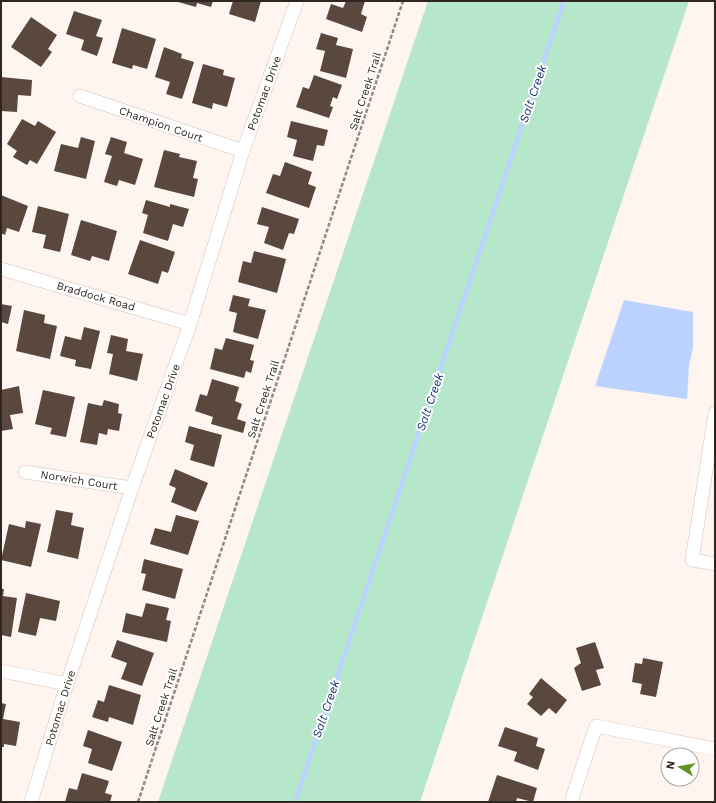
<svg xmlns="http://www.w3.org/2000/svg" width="716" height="803" font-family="'Work Sans',sans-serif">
<rect width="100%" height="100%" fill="#fef5f0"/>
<path fill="#b7e7cb" d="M428,1H689L420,802H158Z"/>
<path fill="#bbd3fe" d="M624,300L693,312V348L689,366L687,399L595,386Z"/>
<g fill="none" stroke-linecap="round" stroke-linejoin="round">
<path stroke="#bbd3fe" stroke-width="4.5" d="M295,802L564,1"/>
</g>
<g fill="#5a473e">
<path d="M179,1H213L211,7L197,3L196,7L178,2Z"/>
<path d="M233,1H261L255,22L229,14Z"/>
<path d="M346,1H365L361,14L367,17L362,32L326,19L331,4L343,8Z"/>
<path d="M74,11L102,20L96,36L103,38L97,56L81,50L84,40L66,34Z"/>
<path d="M31,17L57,35L48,49L52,52L41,67L11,47Z"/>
<path d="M122,28L156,39L147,69L133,65L132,69L112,63Z"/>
<path d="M321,33L338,38L336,45L353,49L346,78L320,71L325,51L316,49Z"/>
<path d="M164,47L182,54L181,58L194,62L182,99L166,94L170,82L155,77Z"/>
<path d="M203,64L224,70L223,75L235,78L227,107L213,103L212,109L192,103Z"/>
<path d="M314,75L342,85L337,99L333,97L330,106L333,107L329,118L296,107L303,87L309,89Z"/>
<path d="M1,77L32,80L31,96L18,95L17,112L1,111Z"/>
<path d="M22,119L35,126L38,121L56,132L37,164L30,160L27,165L13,157L17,151L7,144Z"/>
<path d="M291,121L328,130L324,146L317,145L313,161L293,156L297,140L287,137Z"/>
<path d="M81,137L95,141L86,179L54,171L61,144L78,148Z"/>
<path d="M111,137L127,142L124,153L143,159L135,185L119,180L117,186L104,182L112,156L105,154Z"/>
<path d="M164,150L180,154L179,157L197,161L193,178L198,179L194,197L154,187Z"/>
<path d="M285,162L312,172L308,184L316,187L309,208L266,193L273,174L280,176Z"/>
<path d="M1,195L28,206L19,232L7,228L5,235L1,233Z"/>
<path d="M146,200L170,207V204L189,209L183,227L173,224L168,241L143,233L148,215L142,213Z"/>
<path d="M38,206L69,214L60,252L43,248L46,235L32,232Z"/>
<path d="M262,207L299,219L294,234L289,233L283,250L264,243L269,227L257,224Z"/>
<path d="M81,220L117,231L109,261L92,256L90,261L71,255Z"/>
<path d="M140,240L175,252L168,273L162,271L158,284L128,274Z"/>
<path d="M254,251L286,259L277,293L238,282L243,261L251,263Z"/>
<path d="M233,295L250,299L248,306L266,310L258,339L233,332L237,313L229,311Z"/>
<path d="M1,304L12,306L8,324L1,322Z"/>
<path d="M24,310L45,315L44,323L57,326L50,359L16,351Z"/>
<path d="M84,327L100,331L91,369L75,366L76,360L60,356L65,336L81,340Z"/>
<path d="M111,335L128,339L126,351L143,354L137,381L109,374L113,354L107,353Z"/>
<path d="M226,338L254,345L250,360L254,361L251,373L246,371L244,378L210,369L215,348L222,350Z"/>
<path d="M212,379L239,387L235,401L242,404L237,419L246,422L243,433L211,424L213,417L195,411L200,394L207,396Z"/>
<path d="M19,386L23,413L10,415L13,429L1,431V390Z"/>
<path d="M43,390L75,397L66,437L50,434L52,428L35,424Z"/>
<path d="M104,400L119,404L118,413L122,414L119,431L108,429L107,435L99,433L97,445L80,442L88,403L102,406Z"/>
<path d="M189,426L222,435L214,467L190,460L194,445L185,442Z"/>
<path d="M175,469L208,483L196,512L171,502L176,488L169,485Z"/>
<path d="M56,510L73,513L71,525L84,528L78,559L47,552Z"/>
<path d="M176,515L199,521L188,555L150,544L155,528L171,532Z"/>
<path d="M26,521L41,524L31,567L1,560L9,524L25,528Z"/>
<path d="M144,559L183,569L175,599L142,590L146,574L141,573Z"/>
<path d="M1,589H4L3,596L17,598L11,637L1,635Z"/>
<path d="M26,593L60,601L56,621L40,618L36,636L18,632Z"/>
<path d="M146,603L169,608L166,620L171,621L167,642L122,632L126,613L142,617Z"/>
<path d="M117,640L154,653L142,686L121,679L127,663L111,657Z"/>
<path d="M595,642L604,668L596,670L601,685L582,691L574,668L581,663L576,648Z"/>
<path d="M643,658L663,662L656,697L640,694L642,684L632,682L635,663L642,664Z"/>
<path d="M541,678L567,700L556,714L549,708L541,716L527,704L533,697L529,694Z"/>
<path d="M109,685L141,695L133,725L109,717L108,722L92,717L98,700L104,702Z"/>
<path d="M1,703L6,704L3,719L20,722L16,746L4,744V747H1Z"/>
<path d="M505,727L538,738L536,746L545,749L538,770L514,761L517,752L498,746Z"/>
<path d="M88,730L122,742L112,771L88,763L92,749L83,746Z"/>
<path d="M82,773L109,781L105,793L112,795L110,802H65L69,788L77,790Z"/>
<path d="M497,775L537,788L533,802L517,798L516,802H488Z"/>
</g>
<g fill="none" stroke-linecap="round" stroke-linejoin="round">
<g stroke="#d5bfb4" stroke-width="14">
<g id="street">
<path d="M80,96L243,151"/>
<path d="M1,269L190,324"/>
<path d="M715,413L692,560L715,564"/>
<path d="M25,472L132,488"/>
<path d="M1,671L67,684"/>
<path d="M31,802L67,684L132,488L190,324L243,151L297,1"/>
<path d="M571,802L596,726L715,749"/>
</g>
</g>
<path stroke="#928985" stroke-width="2.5" stroke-dasharray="4 2" stroke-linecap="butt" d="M138,802L403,1"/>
<use href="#street" stroke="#fff" stroke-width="13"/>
</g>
<g text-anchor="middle" stroke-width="4" stroke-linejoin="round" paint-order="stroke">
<g font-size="11" fill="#2f2622" stroke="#fff">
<text transform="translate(365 91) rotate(-72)" y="4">Salt Creek Trail</text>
<text transform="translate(264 93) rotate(-70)" y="4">Potomac Drive</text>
<text transform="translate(161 124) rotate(19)" y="4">Champion Court</text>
<text transform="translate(96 296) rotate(16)" y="4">Braddock Road</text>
<text transform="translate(263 399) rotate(-72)" y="4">Salt Creek Trail</text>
<text transform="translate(163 401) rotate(-70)" y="4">Potomac Drive</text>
<text transform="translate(79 480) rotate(9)" y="4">Norwich Court</text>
<text transform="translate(161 707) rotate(-72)" y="4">Salt Creek Trail</text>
<text transform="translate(60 708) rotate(-73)" y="4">Potomac Drive</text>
</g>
<g font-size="12" font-style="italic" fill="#173774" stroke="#fff">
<text transform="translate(533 94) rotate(-71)" y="4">Salt Creek</text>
<text transform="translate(430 402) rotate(-71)" y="4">Salt Creek</text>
<text transform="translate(326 709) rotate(-71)" y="4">Salt Creek</text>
</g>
</g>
<rect width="716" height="803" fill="none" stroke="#2f2622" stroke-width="4"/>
<g transform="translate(680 767) rotate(281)"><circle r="19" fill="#ffffff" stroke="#aca8a7"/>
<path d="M0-3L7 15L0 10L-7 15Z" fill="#629023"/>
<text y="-6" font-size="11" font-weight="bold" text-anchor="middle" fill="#2f2622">N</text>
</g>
</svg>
